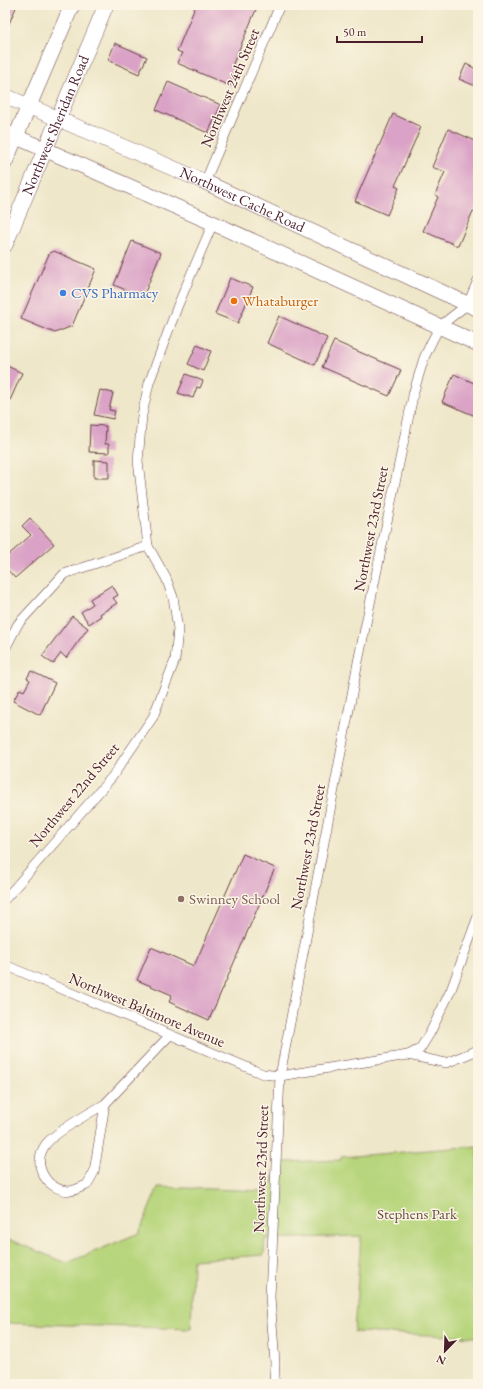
<svg xmlns="http://www.w3.org/2000/svg" width="483" height="1389" font-family="'EB Garamond',serif">
<rect width="100%" height="100%" fill="#fcf5e5"/>
<filter id="ink" filterUnits="userSpaceOnUse"><feTurbulence type="fractalNoise" baseFrequency=".025" numOctaves="2"/><feDisplacementMap in="SourceGraphic" scale="8" xChannelSelector="R" yChannelSelector="G"/><feConvolveMatrix kernelMatrix="1 2 1 2 8 2 1 2 1" color-interpolation-filters="sRGB"/></filter>
<filter id="wash" filterUnits="userSpaceOnUse"><feTurbulence type="fractalNoise" baseFrequency=".012" numOctaves="4" result="noise"/><feDisplacementMap in="SourceGraphic" scale="16" xChannelSelector="R" yChannelSelector="G"/><feGaussianBlur stdDeviation="0.9" result="paint"/><feColorMatrix in="noise" values="0 0 0 0 0 0 0 0 0 0 0 0 0 0 0 0 0 1.4 0 .05"/><feComposite in="paint" operator="in"/></filter>
<g filter="url(#wash)">
<rect width="100%" height="100%" fill="#efe7c9"/>
<path fill="#b7d57c" stroke="#807a54" d="M478,1146V1337L354,1332L361,1236L265,1239L264,1255L193,1260L191,1329L5,1323V1238L67,1263L139,1233L158,1187L265,1191L284,1162L341,1160V1157Z"/>
<g id="blocks">
<g fill="#daa2c6">
<path d="M5,5H17L5,33Z"/>
<path d="M196,5H258L232,66L237,68L230,86L177,63L182,53L177,51Z"/>
<path d="M115,43L147,57L139,74L108,60Z"/>
<path d="M466,64L478,70V87L459,79Z"/>
<path d="M168,82L221,105L208,133L156,110Z"/>
<path d="M393,114L421,127L395,186L399,188L387,215L355,201Z"/>
<path d="M448,129L478,142V206L475,212L473,211L458,246L423,231L438,197L435,195L445,172L432,167Z"/>
<path d="M132,241L161,253L143,297L114,285Z"/>
<path d="M54,251L96,269L72,326L55,333L21,319L49,254Z"/>
<path d="M230,278L253,287L238,323L215,314Z"/>
<path d="M279,316L327,338L315,365L267,343Z"/>
<path d="M334,341L401,370L389,396L322,367Z"/>
<path d="M197,345L211,351L203,371L188,364Z"/>
<path d="M5,365L22,373L5,412Z"/>
<path d="M186,374L203,381L200,388L197,387L193,398L178,393Z"/>
<path d="M454,374L476,384L478,379V417L442,402Z"/>
<path d="M100,390L113,393L109,410L115,411L113,419L94,415Z"/>
<path d="M90,425L106,426L105,444H109V453L89,452Z"/>
<path d="M94,460L109,461V478H94Z"/>
<path d="M30,518L54,544L15,578L5,567V558L31,535L22,526Z"/>
<path d="M112,585L118,595L113,598L117,603L100,614L101,616L89,624L81,612L93,604L90,599Z"/>
<path d="M72,616L88,628L66,658L61,653L53,664L42,656Z"/>
<path d="M31,671L55,683L40,715L13,701L20,689L24,691L30,680L27,678Z"/>
<path d="M243,854L275,868L209,1020L169,1002L172,995L137,980L151,947L194,966Z"/>
</g>
</g>
</g>
<g filter="url(#ink)">
<use href="#blocks" fill-opacity="0" stroke="#633d43" stroke-width="1"/>
<g fill="none" stroke-linecap="round" stroke-linejoin="round">
<g stroke="#633d43" stroke-width="10">
<g id="minor">
<path d="M205,182L280,5"/>
<path d="M5,649L18,624L64,574L148,546"/>
<path d="M5,899L112,777L153,717L175,660L178,629L173,597L166,578L148,546L138,461L142,415L149,383L178,305L213,223"/>
<path d="M5,965L263,1074L280,1076L408,1055L446,1063L478,1050"/>
<path d="M408,1055L420,1049L430,1033L451,990L478,916"/>
<path d="M105,1104L94,1172L87,1185C82,1186 75,1191 69,1191C45,1189 31,1164 46,1144C55,1132 91,1112 105,1104Z"/>
<path d="M105,1104L169,1036"/>
<path d="M274,1384L275,1363L270,1297L280,1076L358,662L414,391L424,358L432,341L440,326L468,304L478,280"/>
</g>
</g>
<g stroke="#633d43" stroke-width="16">
<g id="primary">
<path id="s1" d="M5,96L205,182L478,309"/>
<path d="M5,132L213,223L478,344"/>
<path d="M5,162L72,5"/>
<path id="s2" d="M5,245L106,5"/>
</g>
</g>
<use href="#minor" stroke="#fff" stroke-width="9"/>
<use href="#primary" stroke="#fff" stroke-width="15"/>
</g>
</g>
<circle fill="#3f7fe0" stroke="#fcf5e5" stroke-width="1.5" cx="63" cy="293" r="4"/>
<circle fill="#e8710a" stroke="#fcf5e5" stroke-width="1.5" cx="234" cy="301" r="4"/>
<circle fill="#8d6e63" stroke="#fcf5e5" stroke-width="1.5" cx="181" cy="899" r="4"/>
<g text-anchor="middle" stroke-width="3" stroke-linejoin="round" paint-order="stroke">
<g font-size="15" fill="#4a1f2b" stroke="#fcf5e5">
<text transform="translate(230 88) rotate(-67)" y="5">Northwest 24th Street</text>
<text dy="5" stroke="none"><textPath href="#s2" startOffset="130">Northwest Sheridan Road</textPath></text>
<text dy="5" stroke="none"><textPath href="#s1" startOffset="259">Northwest Cache Road</textPath></text>
<text transform="translate(371 529) rotate(-79)" y="5">Northwest 23rd Street</text>
<text transform="translate(74 795) rotate(-50)" y="5">Northwest 22nd Street</text>
<text transform="translate(308 847) rotate(-79)" y="5">Northwest 23rd Street</text>
<text transform="translate(147 1010) rotate(23)" y="5">Northwest Baltimore Avenue</text>
<text transform="translate(261 1169) rotate(-88)" y="5">Northwest 23rd Street</text>
</g>
<g font-size="15" fill="#366cbe" stroke="#fcf5e5" text-anchor="start">
<text x="71" y="298">CVS Pharmacy</text>
</g>
<g font-size="15" fill="#c56008" stroke="#fcf5e5" text-anchor="start">
<text x="242" y="306">Whataburger</text>
</g>
<g font-size="15" fill="#785e54" stroke="#fcf5e5" text-anchor="start">
<text x="189" y="904">Swinney School</text>
</g>
<g font-size="15" fill="#654c3f" stroke="#fcf5e5">
<text x="417" y="1219">Stephens Park</text>
</g>
</g>
<rect width="483" height="1389" fill="none" stroke="#fcf5e5" stroke-width="20"/>
<g transform="translate(445 1351) rotate(203)" stroke="#fcf5e5" stroke-width="3" paint-order="stroke">
<path d="M0-3L7 15L0 10L-7 15Z" fill="#4a1f2b"/>
<text y="-6" font-size="11" font-weight="bold" text-anchor="middle" fill="#4a1f2b">N</text>
</g>
<path d="M337 36v6h85v-6" fill="none" stroke="#4a1f2b" stroke-width="2"/>
<text x="343" y="36" font-size="12" fill="#4a1f2b" stroke="#fcf5e5" stroke-width="3" paint-order="stroke">50 m</text>
</svg>
